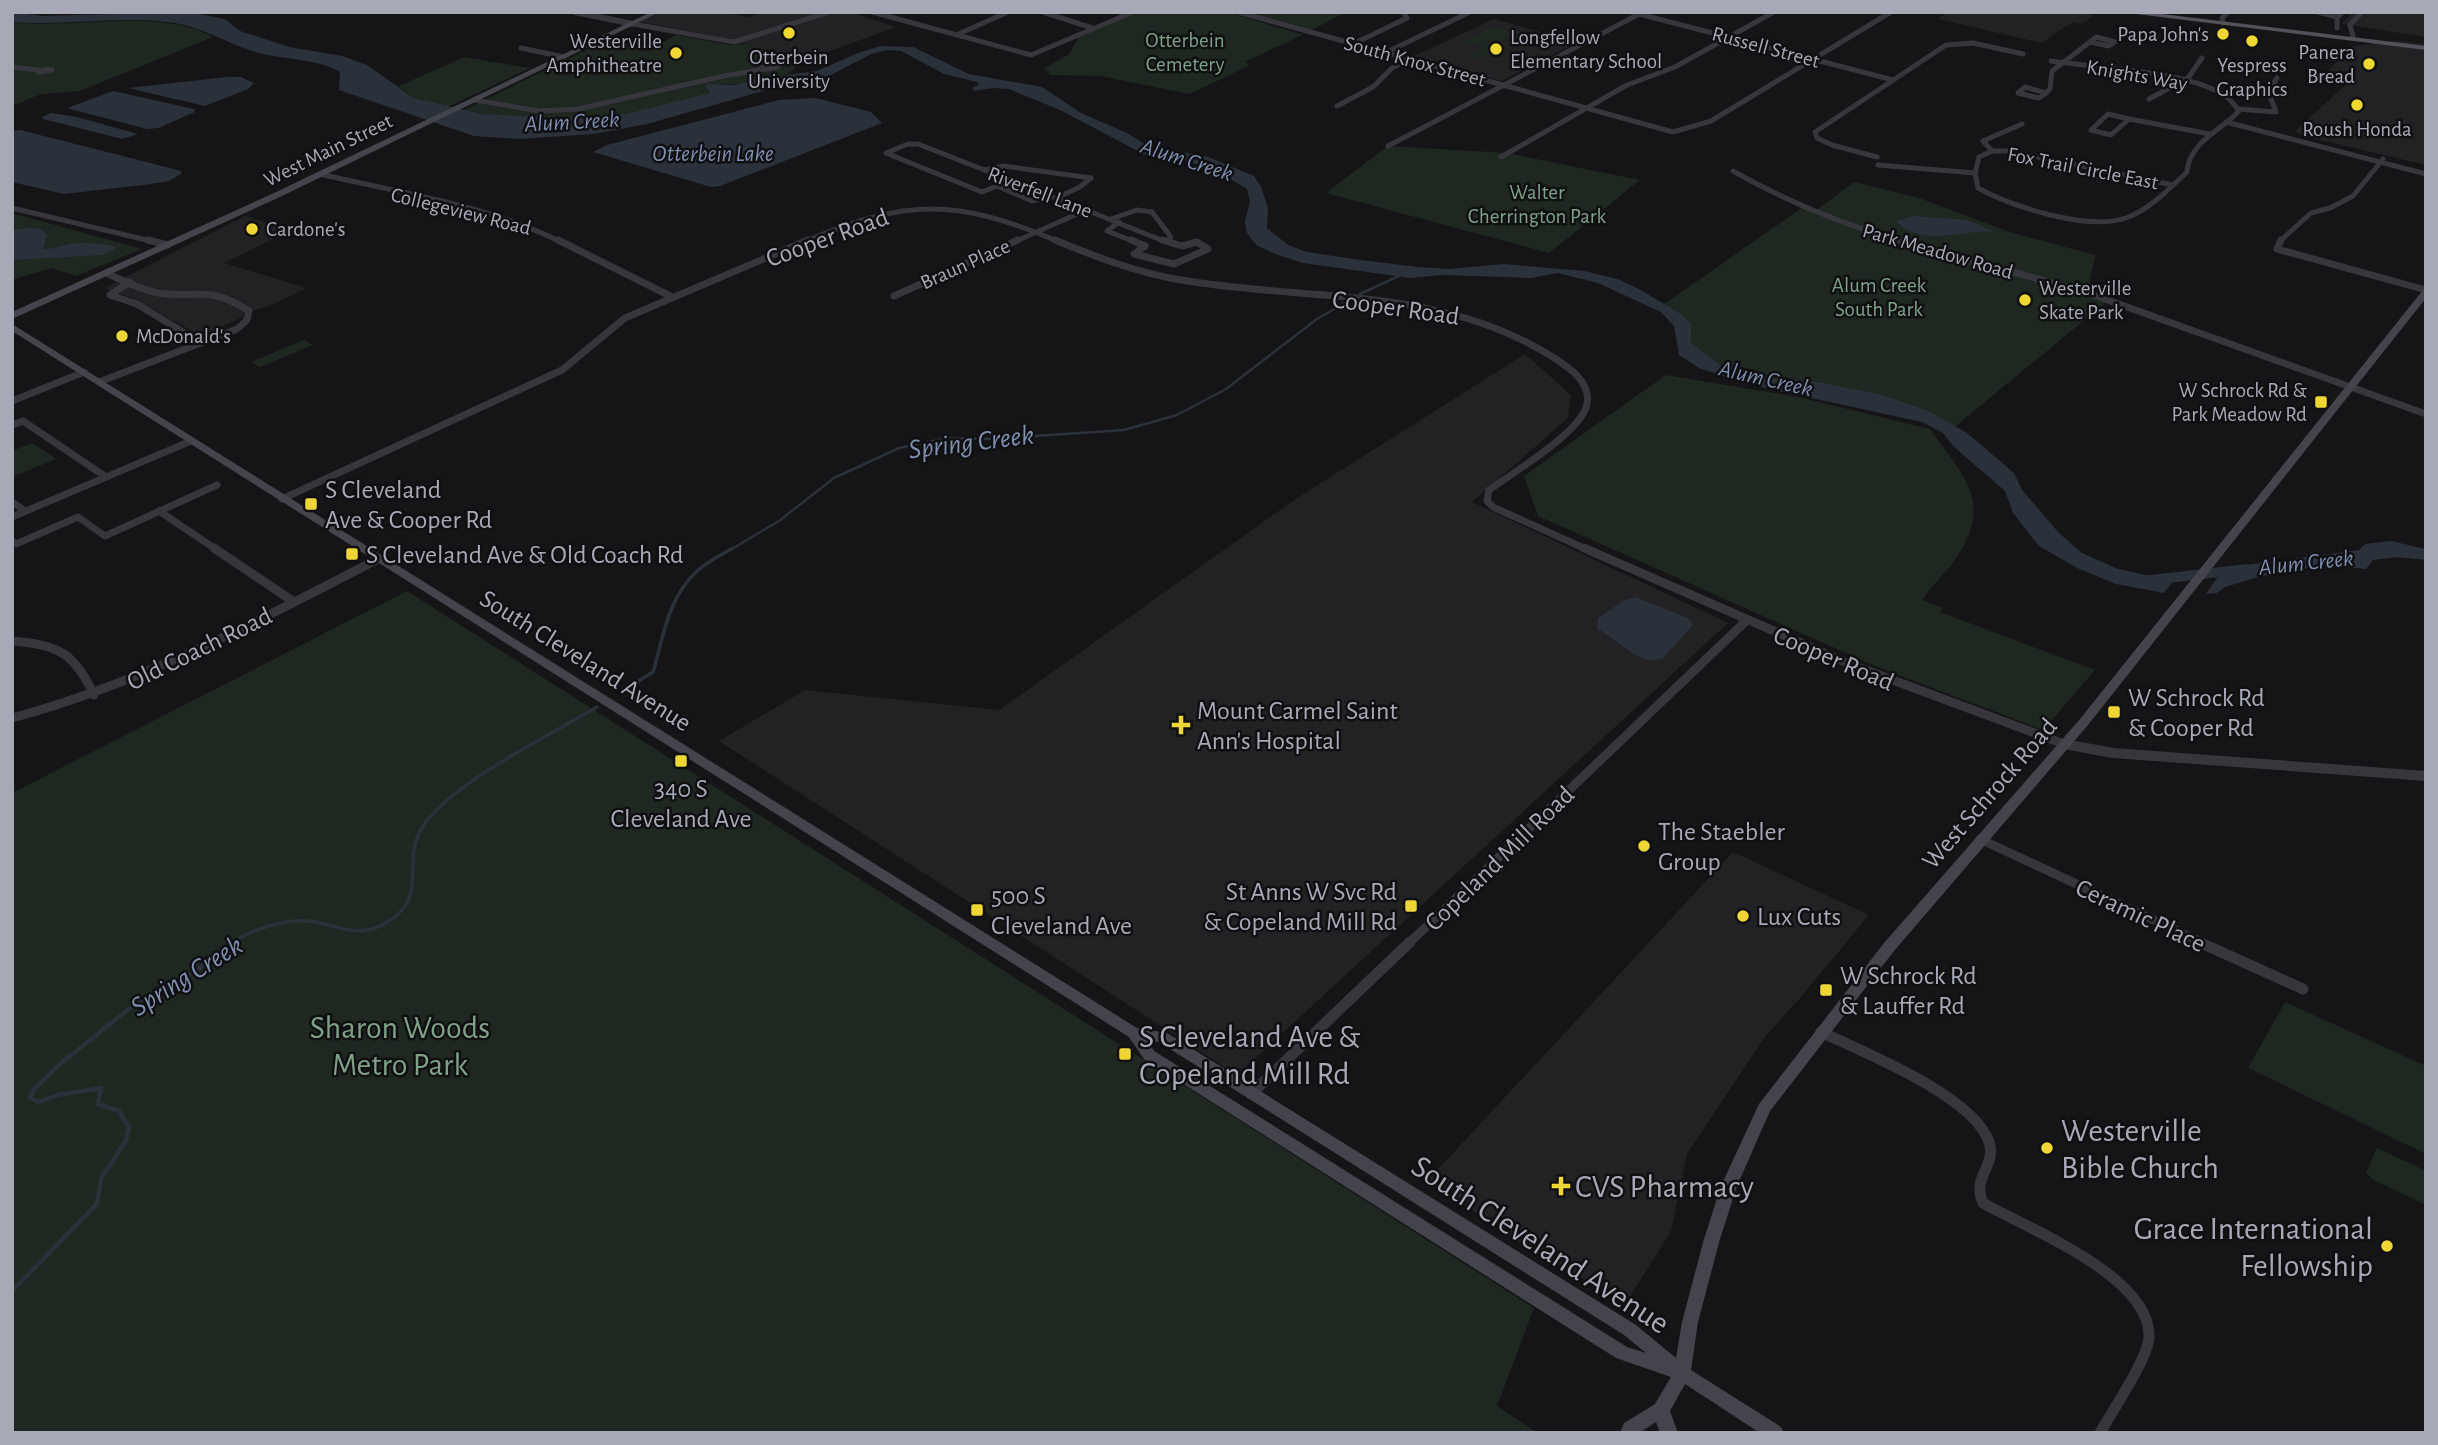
<svg xmlns="http://www.w3.org/2000/svg" width="2438" height="1445" font-family="'Alegreya Sans',sans-serif">
<rect width="100%" height="100%" fill="#151517"/>
<g fill="#222124">
<path d="M661,12H723L748,17L763,12H850L896,27L800,62L731,39L640,22Z"/>
<path d="M1948,12H2087L2093,16L2082,24L2073,22L2041,43L1938,19Z"/>
<path d="M2353,12H2426V37L2342,24Z"/>
<path d="M1494,19L1578,42L1501,81L1414,56Z"/>
<path d="M2398,41L2426,44V165L2303,136L2295,131L2353,78L2328,71L2351,46Z"/>
<path d="M245,216L291,230L224,263L307,288L272,305L243,314V317L201,336L135,299L104,288Z"/>
<path d="M1525,354L1571,395L1568,418L1472,502L1728,623L1237,1075L719,741L805,690L999,710L1297,498Z"/>
<path d="M1733,852L1869,915L1800,998L1764,1038L1687,1154L1671,1231L1626,1303L1525,1246L1428,1180Z"/>
</g>
<g fill="#1f2721">
<path d="M1139,12H1228L1303,35L1244,62L1250,65L1190,94L1100,76L1050,75L1045,68L1069,54L1080,35Z"/>
<path d="M1265,12H1346L1308,32L1254,17Z"/>
<path d="M125,21C157,21 184,22 213,37L80,91L41,94L12,106V22L39,24Z"/>
<path d="M1493,27L1516,33L1486,48L1493,51L1477,59L1473,58L1472,52L1483,47L1463,42Z"/>
<path d="M676,35L730,45L747,44L800,62C773,95 739,79 705,86L710,93C635,119 542,128 464,110L615,36L658,45Z"/>
<path d="M464,57L530,68L448,107L414,98L399,86Z"/>
<path d="M1388,146L1507,153L1640,180L1549,253L1326,193Z"/>
<path d="M1854,182L1922,199L2010,232L2095,255L2088,293L2109,300L1952,429L1715,368L1684,349L1680,324L1660,307L1803,207L1814,212Z"/>
<path d="M12,213L142,249L76,276L52,268L12,280Z"/>
<path d="M304,340L313,345L260,367L251,362Z"/>
<path d="M1666,375L1798,397L1930,429C1961,474 1993,499 1959,554C1949,570 1933,584 1922,600L1943,608L1940,612L2095,670L2043,730L1880,668L1538,516L1524,476Z"/>
<path d="M32,443L56,459L12,477V451Z"/>
<path d="M407,591L1534,1308L1497,1406L1537,1433H12V793Z"/>
<path d="M2285,1002L2426,1066V1154L2248,1068Z"/>
<path d="M2377,1148L2426,1171V1205L2372,1179L2366,1172Z"/>
</g>
<g fill="#2b313a">
<path d="M12,12L42,16L187,12L225,19L240,31L289,47L342,56L367,65L414,98L482,114L563,118L626,114L710,93L705,86L707,84L733,85L770,77L817,71L858,53L881,46L913,47L969,74L1042,87L1081,113L1125,132L1147,145L1208,157L1254,176L1261,187L1268,208L1267,228L1288,245L1307,252L1353,259L1418,267L1449,269L1504,264L1584,271L1618,279L1639,289L1679,313L1691,323V343L1722,366L1772,378L1822,383L1883,395L1928,411L1967,433L2014,473L2022,490L2059,533L2082,553L2118,569L2146,575H2178L2164,593L2116,584L2077,568L2039,546L2013,513L2005,491L1953,446L1943,433L1922,422L1743,383L1699,368L1679,355L1674,326L1661,312L1598,283L1558,273L1531,278L1443,275L1410,278L1303,263L1275,254L1256,245L1247,233L1245,221L1250,202L1247,189L1219,172L1187,161L1149,157L1060,110L1009,89L993,88L973,91V87L979,85L977,82L944,74L901,51L887,50L871,54L831,75L774,88L647,124L594,134L519,139L474,136L339,90L340,72C321,60 286,59 263,54C230,46 201,25 167,22C116,16 64,26 12,22Z"/>
<path d="M228,77H241L254,83L248,89L205,106L128,88Z"/>
<path d="M113,91L194,109L195,112L158,128L147,129L67,108Z"/>
<path d="M815,98L871,112L882,123L720,186L711,187L593,152L607,145L779,100Z"/>
<path d="M51,113L77,117L138,134L122,139L43,119L42,117Z"/>
<path d="M20,130L166,167L181,171V174L169,181L151,184L64,194L12,182V131Z"/>
<path d="M1913,216L1968,220L1995,232C1963,228 1922,249 1896,221Z"/>
<path d="M28,228L41,229L47,235L43,249C58,249 65,244 78,243C91,242 102,245 114,246L115,250L102,255L12,260V230Z"/>
<path d="M2391,541L2426,549V560L2397,557L2373,560L2366,569L2324,565L2262,576L2225,587L2217,593L2206,594L2224,568L2359,550L2365,544Z"/>
<path d="M1635,597L1688,618L1693,625L1662,659L1649,660L1635,655L1597,628L1598,618L1625,600Z"/>
</g>
<g fill="none" stroke-linecap="round" stroke-linejoin="round">
<g stroke="#2b313a" stroke-width="2.5">
<path d="M1360,294L1399,276"/>
<path d="M730,550L779,521L834,478L899,448L948,438L989,439L1124,430L1177,415L1226,389L1317,319L1350,300"/>
</g>
<g stroke="#2b313a" stroke-width="3.5">
<path d="M621,692L653,672C663,638 668,598 696,572C706,562 721,555 733,548"/>
<path d="M232,943C250,930 285,919 307,921C338,923 357,942 389,921C433,893 395,857 429,818C467,775 547,737 597,707"/>
</g>
<path stroke="#2b313a" stroke-width="4.5" d="M12,1291L97,1204L101,1179L126,1140L129,1127L119,1111L98,1104L101,1088L58,1095L38,1102L30,1098L34,1089L59,1065L135,1004L174,987L234,942"/>
<path fill="#2b313a" fill-rule="evenodd" d="M2247,564L2256,569L2253,573L2151,585L2142,580L2151,575Z"/>
<g stroke="#36363c" stroke-width="5">
<path d="M872,12L1031,55L1133,12"/>
<path d="M1043,12L1092,28"/>
<path d="M1238,12L1673,132L1711,121L1891,12"/>
<path d="M2318,12L2337,17"/>
<path d="M1639,14L1893,80"/>
<path d="M2223,23L2222,18L2228,12"/>
<path d="M633,24L734,42L829,12"/>
<path d="M2337,28V17L2343,12"/>
<path d="M1562,34L1589,41"/>
<path d="M956,35L1008,12"/>
<path d="M2353,36L2350,25L2362,12"/>
<path d="M2096,37L2115,42L2109,46L2090,42Z"/>
<path d="M1353,44L1407,18L1403,12"/>
<path d="M521,48L564,57"/>
<path d="M1387,52L1470,12"/>
<path d="M2051,61C2096,68 2194,71 2228,98C2232,101 2236,107 2239,111C2221,131 2189,142 2187,172C2169,189 2149,210 2126,218C2087,231 2013,207 1978,188L1975,173L1979,157L1992,151H2009L2173,185"/>
<path d="M12,67L39,70"/>
<path d="M47,69L52,70L38,72Z"/>
<path d="M2025,87L2046,93L2039,98L2018,93Z"/>
<path d="M2046,93L2050,89L2052,71L2090,42"/>
<path d="M2149,99L2188,78L2202,58"/>
<path d="M475,100L539,111L578,109L724,76L778,67L781,63L774,61L759,70"/>
<path d="M1337,106L1373,87L1392,68L1410,59"/>
<path d="M2238,109L2276,112L2268,91L2277,78"/>
<path d="M2108,114L2129,119L2111,135L2091,130Z"/>
<path d="M2129,119L2210,134"/>
<path d="M2226,122L2426,174"/>
<path d="M908,144H918L1051,196L1032,201L997,186L982,192L886,153Z"/>
<path d="M1388,146L1643,12"/>
<path d="M1992,151L1983,141L2022,124"/>
<path d="M1501,157L1627,85L1675,67L1774,12"/>
<path d="M1877,157L1832,145L1817,138L1815,132L1946,45L1973,43L2023,54"/>
<path d="M1878,165L1975,173"/>
<path d="M984,170L1003,166L1091,178"/>
<path d="M1733,171C1787,202 1845,225 1904,242"/>
<path d="M320,174C401,193 487,205 561,242"/>
<path d="M1051,196L1166,242"/>
<path d="M1056,198L1080,187L1091,178"/>
<path d="M12,208L155,242"/>
<path d="M1111,219L1137,210L1152,212L1171,237L1167,241"/>
<path d="M1119,222L1107,231L1135,242"/>
<path d="M804,242C907,198 956,198 1059,242"/>
<path d="M1014,242L1086,210"/>
<path d="M2279,242L2311,213L2330,208L2353,196L2383,159"/>
</g>
<g stroke="#36363c" stroke-width="7">
<path d="M148,240L168,245"/>
<path d="M558,240L672,297"/>
<path d="M1055,240C1096,257 1138,273 1181,280C1310,302 1442,285 1556,359C1571,369 1591,383 1587,404C1582,432 1512,473 1489,490L1487,501L1493,507L1588,550"/>
<path d="M1131,240L1145,246"/>
<path d="M1898,240L2088,293L2426,414"/>
<path d="M2281,240L2277,249L2426,290"/>
<path d="M1145,246L1134,254L1174,264L1208,249L1197,242L1182,246L1162,240"/>
<path d="M130,282L110,295L137,304L201,343"/>
<path d="M894,296L1018,240"/>
<path d="M99,382L237,329L247,320L249,311C207,284 200,299 158,293C140,290 123,280 106,273"/>
<path d="M12,401L84,372"/>
<path d="M12,425L23,421L106,477"/>
<path d="M282,499L562,370L625,318L808,240"/>
<path d="M12,502L25,511"/>
<path d="M159,511L217,550"/>
<path d="M12,517L191,441"/>
<path d="M12,541L16,544L78,517L105,536L217,485"/>
</g>
<g stroke="#36363c" stroke-width="9">
<path d="M214,548L294,602"/>
<path d="M1584,548L1847,663L2064,744"/>
<path d="M12,641C58,645 74,652 94,695"/>
<path d="M12,718C142,683 259,621 378,559"/>
<path d="M1980,839L2203,943"/>
<path d="M1409,943L1746,621"/>
</g>
<g stroke="#36363c" stroke-width="11">
<path d="M2199,942L2303,989"/>
<path d="M1821,1032C1863,1052 1974,1096 1989,1142C1997,1166 1971,1177 1983,1203C2028,1229 2151,1276 2149,1337C2148,1359 2112,1411 2100,1433"/>
<path d="M1251,1094L1410,942"/>
</g>
<path stroke="#36363c" stroke-width="6" d="M575,12L633,24"/>
<path stroke="#36363c" stroke-width="10" d="M2064,744L2113,753L2426,776"/>
<g fill="#44444c" fill-rule="evenodd">
<path d="M651,12H660L280,197L12,319V312L274,193Z"/>
<path d="M2426,289V298L2088,725L1894,951L1770,1111L1737,1186L1720,1239L1698,1322L1691,1370L1781,1427L1784,1433H1760L1685,1384L1670,1411L1678,1433H1660L1656,1422L1639,1433H1620L1624,1423L1655,1404L1671,1377L1616,1358L1144,1059L1129,1037L12,331V324L1137,1028L1167,1033L1636,1325L1676,1358L1682,1322L1704,1239L1721,1186L1759,1104L1884,943L2080,719L2423,290ZM1147,1040L1159,1042L1624,1335L1646,1353L1627,1347L1154,1051Z"/>
</g>
<path fill="#52525b" fill-rule="evenodd" d="M2120,12H2146L2426,46V50Z"/>
</g>
<g fill="#eed635" stroke="#101012" stroke-width="2.5">
<circle cx="789" cy="33" r="7"/>
<circle cx="2223" cy="34" r="7"/>
<circle cx="2252" cy="41" r="7"/>
<circle cx="1496" cy="49" r="7"/>
<circle cx="676" cy="53" r="7"/>
<circle cx="2369" cy="64" r="7"/>
<circle cx="2357" cy="105" r="7"/>
<circle cx="252" cy="229" r="7"/>
<circle cx="2025" cy="300" r="7"/>
<circle cx="122" cy="336" r="7"/>
<rect x="2314" y="395" width="14" height="14" rx="3.5"/>
<rect x="304" y="497" width="14" height="14" rx="3.5"/>
<rect x="345" y="547" width="14" height="14" rx="3.5"/>
<rect x="2107" y="705" width="14" height="14" rx="3.5"/>
<path d="M1177.5 714.5h7v7h7v7h-7v7h-7v-7h-7v-7h7z"/>
<rect x="674" y="754" width="14" height="14" rx="3.5"/>
<circle cx="1644" cy="846" r="7"/>
<rect x="1404" y="899" width="14" height="14" rx="3.5"/>
<rect x="970" y="903" width="14" height="14" rx="3.5"/>
<circle cx="1743" cy="916" r="7"/>
<rect x="1819" y="983" width="14" height="14" rx="3.5"/>
<rect x="1118" y="1047" width="14" height="14" rx="3.5"/>
<circle cx="2047" cy="1148" r="7"/>
<path d="M1557.5 1175.5h7v7h7v7h-7v7h-7v-7h-7v-7h7z"/>
<circle cx="2387" cy="1246" r="7"/>
</g>
<g text-anchor="middle" stroke-width="5" stroke-linejoin="round" paint-order="stroke">
<g font-size="21" fill="#a7a9b7" stroke="#101012" text-anchor="end">
<text x="2209" y="41">Papa John's</text>
<text x="1510" y="44" text-anchor="start">Longfellow<tspan x="1510" dy="24">Elementary School</tspan></text>
<text x="662" y="48">Westerville<tspan x="662" dy="24">Amphitheatre</tspan></text>
<text x="2355" y="59">Panera<tspan x="2355" dy="24">Bread</tspan></text>
<text x="789" y="64" text-anchor="middle">Otterbein<tspan x="789" dy="24">University</tspan></text>
<text x="2252" y="72" text-anchor="middle">Yespress<tspan x="2252" dy="24">Graphics</tspan></text>
<text x="2357" y="136" text-anchor="middle">Roush Honda</text>
<text x="266" y="236" text-anchor="start">Cardone's</text>
<text x="2039" y="295" text-anchor="start">Westerville<tspan x="2039" dy="24">Skate Park</tspan></text>
<text x="136" y="343" text-anchor="start">McDonald's</text>
<text x="2307" y="397">W Schrock Rd &amp;<tspan x="2307" dy="24">Park Meadow Rd</tspan></text>
</g>
<g font-size="21" fill="#7ea188" stroke="#101012">
<text x="1185" y="47">Otterbein<tspan x="1185" dy="24">Cemetery</tspan></text>
<text x="1537" y="199">Walter<tspan x="1537" dy="24">Cherrington Park</tspan></text>
<text x="1879" y="292">Alum Creek<tspan x="1879" dy="24">South Park</tspan></text>
</g>
<g font-size="21" fill="#a7a9b7" stroke="#101012">
<text transform="translate(1766 47) rotate(15)" y="7">Russell Street</text>
<text transform="translate(1415 61) rotate(15)" y="7">South Knox Street</text>
<text transform="translate(2137 75) rotate(10)" y="7">Knights Way</text>
<text transform="translate(328 150) rotate(-26)" y="7">West Main Street</text>
<text transform="translate(2083 168) rotate(11)" y="7">Fox Trail Circle East</text>
<text transform="translate(1040 192) rotate(21)" y="7">Riverfell Lane</text>
<text transform="translate(461 211) rotate(14)" y="7">Collegeview Road</text>
<text transform="translate(1938 251) rotate(16)" y="7">Park Meadow Road</text>
<text transform="translate(965 264) rotate(-24)" y="7">Braun Place</text>
</g>
<g font-size="23" font-style="italic" fill="#7e8fb1" stroke="#101012">
<text transform="translate(572 121) rotate(-3)" y="8">Alum Creek</text>
<text x="713" y="161">Otterbein Lake</text>
<text transform="translate(1187 159) rotate(18)" y="8">Alum Creek</text>
<text transform="translate(1766 378) rotate(13)" y="8">Alum Creek</text>
<text transform="translate(2306 562) rotate(-6)" y="8">Alum Creek</text>
</g>
<g font-size="26" fill="#a7a9b7" stroke="#101012">
<text transform="translate(827 237) rotate(-20)" y="9">Cooper Road</text>
<text transform="translate(1396 307) rotate(8)" y="9">Cooper Road</text>
<text transform="translate(199 648) rotate(-26)" y="9">Old Coach Road</text>
<text transform="translate(1834 658) rotate(23)" y="9">Cooper Road</text>
<text transform="translate(586 660) rotate(32)" y="9">South Cleveland Avenue</text>
<text transform="translate(1989 793) rotate(-49)" y="9">West Schrock Road</text>
<text transform="translate(1499 858) rotate(-44)" y="9">Copeland Mill Road</text>
<text transform="translate(2141 915) rotate(25)" y="9">Ceramic Place</text>
</g>
<g font-size="26" fill="#a7a9b7" stroke="#101012" text-anchor="start">
<text x="325" y="498">S Cleveland<tspan x="325" dy="30">Ave &amp; Cooper Rd</tspan></text>
<text x="366" y="563">S Cleveland Ave &amp; Old Coach Rd</text>
<text x="2128" y="706">W Schrock Rd<tspan x="2128" dy="30">&amp; Cooper Rd</tspan></text>
<text x="1197" y="719">Mount Carmel Saint<tspan x="1197" dy="30">Ann's Hospital</tspan></text>
<text x="681" y="797" text-anchor="middle">340 S<tspan x="681" dy="30">Cleveland Ave</tspan></text>
<text x="1658" y="840">The Staebler<tspan x="1658" dy="30">Group</tspan></text>
<text x="1397" y="900" text-anchor="end">St Anns W Svc Rd<tspan x="1397" dy="30">&amp; Copeland Mill Rd</tspan></text>
<text x="991" y="904">500 S<tspan x="991" dy="30">Cleveland Ave</tspan></text>
<text x="1757" y="925">Lux Cuts</text>
<text x="1840" y="984">W Schrock Rd<tspan x="1840" dy="30">&amp; Lauffer Rd</tspan></text>
</g>
<g font-size="28" font-style="italic" fill="#7e8fb1" stroke="#101012">
<text transform="translate(971 441) rotate(-7)" y="10">Spring Creek</text>
<text transform="translate(186 975) rotate(-32)" y="10">Spring Creek</text>
</g>
<g font-size="32" fill="#7ea188" stroke="#101012">
<text x="400" y="1038">Sharon Woods<tspan x="400" dy="37">Metro Park</tspan></text>
</g>
<g font-size="32" fill="#a7a9b7" stroke="#101012" text-anchor="start">
<text x="1139" y="1047">S Cleveland Ave &amp;<tspan x="1139" dy="37">Copeland Mill Rd</tspan></text>
<text x="2061" y="1141">Westerville<tspan x="2061" dy="37">Bible Church</tspan></text>
<text x="1575" y="1197">CVS Pharmacy</text>
<text x="2373" y="1239" text-anchor="end">Grace International<tspan x="2373" dy="37">Fellowship</tspan></text>
</g>
<g font-size="32" fill="#a7a9b7" stroke="#101012">
<text transform="translate(1541 1244) rotate(33)" y="11">South Cleveland Avenue</text>
</g>
</g>
<rect width="2438" height="1445" fill="none" stroke="#a7a9b7" stroke-width="28"/>
</svg>
